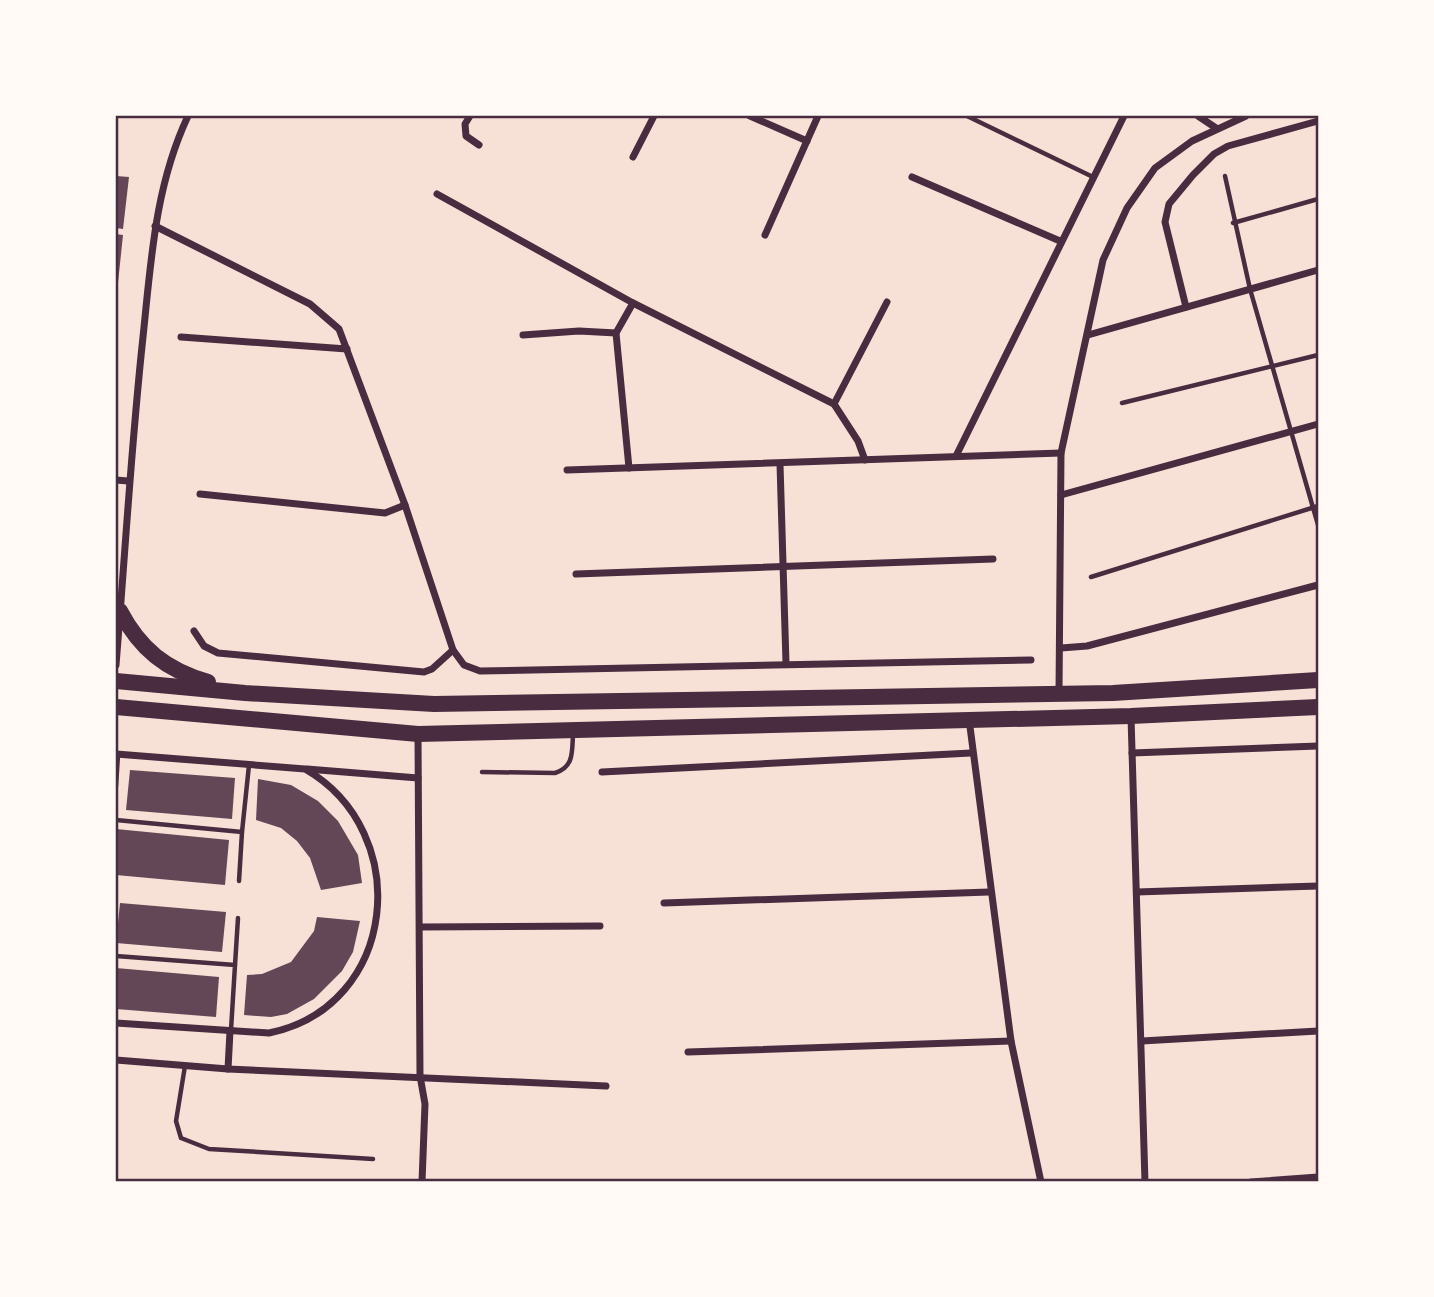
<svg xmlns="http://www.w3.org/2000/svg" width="1434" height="1297" font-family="Spectral,serif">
<rect width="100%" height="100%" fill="#f7e1d7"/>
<g fill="#644757">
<path d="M116,176L129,177L123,229L116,228Z"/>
<path d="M116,234L123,235L118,283L116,282Z"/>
<path d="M130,770L235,778L232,819L126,810Z"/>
<path d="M258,779L291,785L318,801L338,821L358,855L362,883L321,890L310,858L297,841L281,828L256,820Z"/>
<path d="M116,829L229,840L225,885L116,875Z"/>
<path d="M120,903L226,912L222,952L116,943Z"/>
<path d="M317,917L360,921L353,952L342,971L314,999L287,1014L271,1017L244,1015L247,975L262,974L291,962L314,931Z"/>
<path d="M116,968L219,977L216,1017L116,1009Z"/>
</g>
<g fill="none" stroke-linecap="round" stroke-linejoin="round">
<g stroke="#4a2c40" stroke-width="4.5">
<path d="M967,116L1093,177"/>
<path d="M1225,176L1250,289L1318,525"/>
<path d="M1233,223L1318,199"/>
<path d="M1122,403L1318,355"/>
<path d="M1091,577L1318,506"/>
<path d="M482,772L555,773C574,767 572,752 573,734"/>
<path d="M116,786L118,755"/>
<path d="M116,820L242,832L249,765"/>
<path d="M239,881L242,832"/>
<path d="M116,956L235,965L231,1030"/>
<path d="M235,965L238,918"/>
<path d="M185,1066L176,1121L181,1138L209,1149L373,1159"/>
</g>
<g stroke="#4a2c40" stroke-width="7">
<path d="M470,116L465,124L466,136L479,145"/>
<path d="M750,116L807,141"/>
<path d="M1198,116L1216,128"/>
<path d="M633,157L654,116"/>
<path d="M912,177L1060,241"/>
<path d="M437,194L633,303L834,404L858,441L865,460"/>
<path d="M155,226L310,304L339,329L405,505L453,650L464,665L480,671L1031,660"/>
<path d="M765,235L818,116"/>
<path d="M1186,307L1165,222L1169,204L1193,175L1214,154L1228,146L1318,121"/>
<path d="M523,335L579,331L616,333"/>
<path d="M1088,335L1318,270"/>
<path d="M181,337L347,349"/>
<path d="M834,404L887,302"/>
<path d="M956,456L1124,116"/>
<path d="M780,464L786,663"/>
<path d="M629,468L616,333L633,303"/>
<path d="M567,470L1061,453"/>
<path d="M116,480L128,481"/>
<path d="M200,494L385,513L405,505"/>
<path d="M1061,495L1318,424"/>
<path d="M576,574L993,559"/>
<path d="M194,631L204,646L218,653L424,672L432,669L453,650"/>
<path d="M1061,648L1087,646L1318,585"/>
<path d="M116,665C125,556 131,447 143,337C151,261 155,186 188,116"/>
<path d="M1059,693L1061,453L1103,260L1127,208L1155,168L1192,141L1246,116"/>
<path d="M1131,717L1145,1182"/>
<path d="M969,719L1011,1041L1041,1182"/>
<path d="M418,735L420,1076L425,1104L422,1182"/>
<path d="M1132,753L1318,746"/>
<path d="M116,754L305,769C415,832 398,1007 269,1033L116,1023"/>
<path d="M307,769L418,778"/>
<path d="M602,772L971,753"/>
<path d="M1137,892L1318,886"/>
<path d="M664,903L989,892"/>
<path d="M420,927L600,926"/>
<path d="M1142,1041L1318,1031"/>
<path d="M688,1052L1011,1041"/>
<path d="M116,1060L228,1069L606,1086"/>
<path d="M228,1069L230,1031"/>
<path d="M1251,1182L1318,1177"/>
</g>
<g stroke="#4a2c40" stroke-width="16">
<path d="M116,615L120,611C140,649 166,670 208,682"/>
<path d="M116,681L245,693L434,704L1113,693L1318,680"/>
<path d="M116,707L418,734L1131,716L1318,707"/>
</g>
</g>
<rect width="1434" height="1297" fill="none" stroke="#fffaf5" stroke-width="234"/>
<rect x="117" y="117" width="1200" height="1063" fill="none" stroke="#4a2c40" stroke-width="2.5"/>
</svg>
